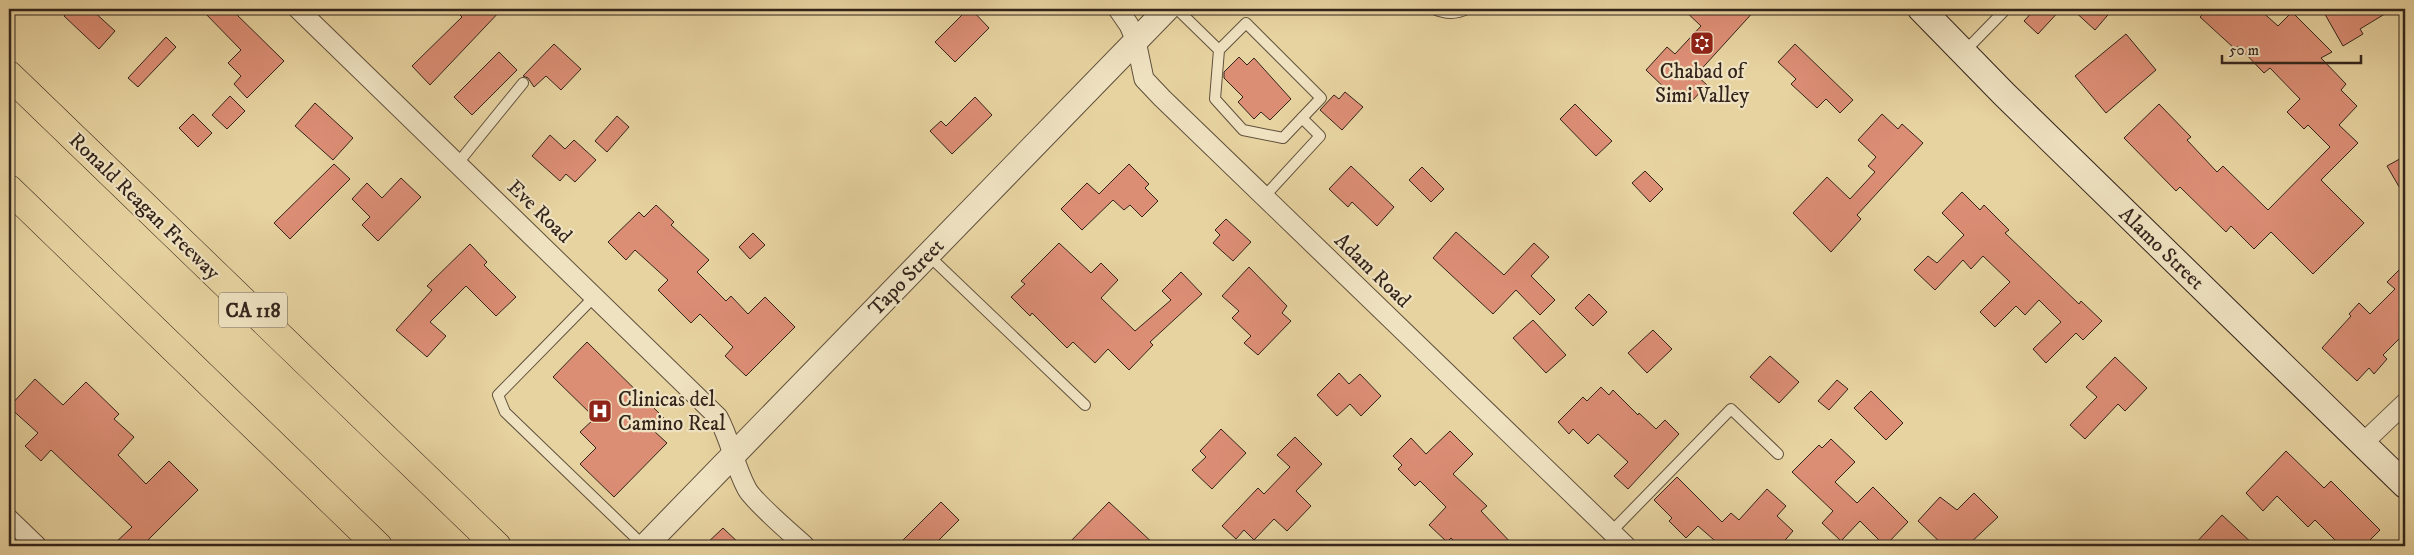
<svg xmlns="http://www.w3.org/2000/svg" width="2414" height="555" font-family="'IM FELL DW Pica',serif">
<rect width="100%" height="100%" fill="#e7d3a0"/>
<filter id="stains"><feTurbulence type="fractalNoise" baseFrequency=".004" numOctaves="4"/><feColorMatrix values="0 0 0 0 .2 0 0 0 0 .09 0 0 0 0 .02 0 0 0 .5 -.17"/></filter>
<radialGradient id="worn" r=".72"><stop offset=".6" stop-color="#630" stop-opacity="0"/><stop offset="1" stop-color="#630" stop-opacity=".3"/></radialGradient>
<g fill="#dc8e75" stroke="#33241b">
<path d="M71,9H91L115,31L99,49L64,16Z"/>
<path d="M201,9H231L284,61L247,98L234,84L241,76L228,63L241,50Z"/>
<path d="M454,9H502L430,85L412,66L462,17Z"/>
<path d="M968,9H971L989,28L955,62L935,42Z"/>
<path d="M1683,9H1756L1696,75L1707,85L1689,104L1677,92L1673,96L1646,70L1667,47L1675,54L1701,26Z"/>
<path d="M2035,9H2061L2038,34L2024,21Z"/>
<path d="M2072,9H2113L2095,30Z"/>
<path d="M2208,9H2259L2278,26L2292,12L2332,52L2321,58L2346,84L2341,90L2357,106L2339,125L2358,143L2321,180L2364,223L2313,274L2271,232L2254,249L2231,226L2226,232L2180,187L2176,191L2124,138L2159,104L2191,137L2187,140L2217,172L2223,166L2268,210L2330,147L2308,125L2304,129L2287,112L2300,99L2270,68L2264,73L2238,46L2235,49L2200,17Z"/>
<path d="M2322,9H2393L2360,29L2363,34L2343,46Z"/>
<path d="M2126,34L2156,70L2106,113L2075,76Z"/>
<path d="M166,37L176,47L138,87L128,78Z"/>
<path d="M554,44L581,69L561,90L546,76L534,87L528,78L523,76Z"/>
<path d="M1795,44L1853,100L1840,113L1826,99L1817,108L1791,84L1796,79L1778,62Z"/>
<path d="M499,52L517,70L472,115L454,97Z"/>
<path d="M1239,57L1247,65L1254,58L1291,99L1270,120L1261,112L1254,119L1238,102L1243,97L1224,78V72Z"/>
<path d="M1345,92L1363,107L1342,130L1320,110L1334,95L1339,99Z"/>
<path d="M230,96L245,111L227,129L212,115Z"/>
<path d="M975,97L992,115L952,154L930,131L941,121L946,126Z"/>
<path d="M315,103L353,138L333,160L295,126Z"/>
<path d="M1575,104L1612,141L1596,156L1560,119Z"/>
<path d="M193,114L212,133L198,147L179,128Z"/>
<path d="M1882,114L1898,129L1902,124L1923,143L1857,215L1861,219L1831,252L1793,213L1827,177L1850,199L1875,172L1868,166L1876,157L1858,140Z"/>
<path d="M617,116L629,127L607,152L595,141Z"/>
<path d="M550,135L565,149L574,140L596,160L575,182L566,174L560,181L532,156Z"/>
<path d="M2405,156V197L2387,166Z"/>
<path d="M334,164L350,179L290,239L274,223Z"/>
<path d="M1129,164L1149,184L1145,188L1158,201L1142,217L1130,205L1124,210L1113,200L1082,230L1061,209L1087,183L1099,194Z"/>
<path d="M1351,166L1394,207L1377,226L1352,202L1348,207L1329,189Z"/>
<path d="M1422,167L1444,189L1431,202L1409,180Z"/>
<path d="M1645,171L1663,189L1650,202L1632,183Z"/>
<path d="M401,178L421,197L378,241L362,225L370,217L352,199L367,183L382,198Z"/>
<path d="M1962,192L1980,210L1984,205L2009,230L2005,233L2079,304L2081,301L2102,321L2083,340L2076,333L2046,363L2033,349L2061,322L2039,300L2025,315L2016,306L1995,327L1980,312L2010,282L1983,256L1971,269L1963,260L1935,290L1914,270L1928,256L1937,263L1964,235L1942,213Z"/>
<path d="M656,205L674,222L671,225L709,260L697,272L726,301L731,296L748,314L765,297L795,327L746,376L725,356L733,347L700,314L691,323L658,290L668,280L635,250L626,260L608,242L639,212L644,217Z"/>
<path d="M1226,219L1251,242L1233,261L1213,243L1220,235L1215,230Z"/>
<path d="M1456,232L1504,275L1534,243L1549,257L1531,276L1555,300L1540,315L1516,290L1493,314L1433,258Z"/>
<path d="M753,233L765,245L750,259L739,247Z"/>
<path d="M1059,243L1091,273L1101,263L1118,280L1101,298L1135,331L1171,300L1162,291L1181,272L1202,294L1150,342L1153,345L1129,370L1108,349L1095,363L1073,342L1067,348L1032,313L1030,316L1011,297L1025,284L1021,281Z"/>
<path d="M470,244L487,262L484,265L516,297L496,316L466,286L430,322L446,336L427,357L396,330L432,290L427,286Z"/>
<path d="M2405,264V333L2383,355L2387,359L2374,374L2369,368L2357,381L2322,348L2351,316L2349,314L2359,303L2370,314L2395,289L2387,282Z"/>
<path d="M1249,267L1287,306L1282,313L1291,321L1258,355L1244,343L1251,336L1232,318L1239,311L1222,296Z"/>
<path d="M1589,294L1607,312L1593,326L1575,308Z"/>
<path d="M1533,320L1566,355L1546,373L1513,338Z"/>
<path d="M1653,330L1672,349L1647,373L1628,353Z"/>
<path d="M587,342L665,419L654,431L667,443L614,497L580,464L596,448L580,432L595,418L553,377Z"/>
<path d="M1770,356L1799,382L1779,403L1750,377Z"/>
<path d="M2115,357L2147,388L2125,411L2118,404L2085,439L2070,425L2097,397L2086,387Z"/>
<path d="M1339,373L1349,384L1360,374L1381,396L1361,416L1350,404L1337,416L1317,395Z"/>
<path d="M35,379L63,405L86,382L119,414L114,419L134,437L118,455L146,484L169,461L198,490L142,546H112L132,527L51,450L41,461L25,446L38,433L9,407Z"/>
<path d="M1837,380L1848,389L1829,410L1818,401Z"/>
<path d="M1601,387L1609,395L1613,390L1638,415L1639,413L1656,429L1665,420L1679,434L1628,489L1614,476L1628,462L1598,434L1588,444L1573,429L1569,434L1558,422L1583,397L1587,401Z"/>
<path d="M1871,391L1903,423L1886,440L1854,408Z"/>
<path d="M1221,429L1246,453L1212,489L1192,470L1206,457L1200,451Z"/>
<path d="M1450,431L1473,454L1453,474L1487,506L1481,511L1514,546H1459L1451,538L1447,542L1429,525L1446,507L1420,481L1415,486L1398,469L1402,465L1393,456L1411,438L1426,454Z"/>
<path d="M1295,437L1322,464L1296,491L1311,506L1287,531L1274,519L1254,540L1244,530L1236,539L1222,526L1258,488L1264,494L1290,467L1277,455Z"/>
<path d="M1831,439L1855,462L1835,482L1857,503L1873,487L1908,522L1885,546L1860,521L1841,541L1822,523L1833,511L1792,472L1819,445L1822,448Z"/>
<path d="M2286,451L2324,488L2331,481L2380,530L2364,546H2341L2315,520L2308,527L2277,496L2263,511L2246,493Z"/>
<path d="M1677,477L1722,522L1731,513L1739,520L1767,489L1786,506L1777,516L1793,531L1780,546H1721L1698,526L1686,538L1669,521L1672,518L1654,500Z"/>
<path d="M1974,493L1998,517L1967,546H1944L1918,521L1940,497L1957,510Z"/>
<path d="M941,502L959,520L933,546H897Z"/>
<path d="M1109,502L1156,546H1066Z"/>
<path d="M2222,515L2255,546H2193Z"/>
<path d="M723,528L742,546H704Z"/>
</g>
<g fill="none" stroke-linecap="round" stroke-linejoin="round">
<g stroke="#60503c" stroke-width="12">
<g id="service">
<path d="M1177,9L1219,50L1215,99L1243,130L1283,138L1321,98L1246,23L1219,50"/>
<path d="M1434,9C1445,14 1455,15 1467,9"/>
<path d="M1963,53L2006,9"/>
<path d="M458,163L523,83"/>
<path d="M1264,197L1320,136L1302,118"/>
<path d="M928,255L1085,405"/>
<path d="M595,296L498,395L505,412L644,546"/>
<path d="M1611,532L1731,409L1778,454"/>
</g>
</g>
<g stroke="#60503c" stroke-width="21">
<g id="minor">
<path d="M298,9L718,417C731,441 734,465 747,489C754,502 792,534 805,546"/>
<path d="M1118,9L1129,25L1136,41L1144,79L1162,98L1626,546"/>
<path d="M2362,444L2405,403"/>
<path d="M9,519L37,546"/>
</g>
</g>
<g stroke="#60503c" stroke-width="26">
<path id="tertiary" d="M645,546L1167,9"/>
</g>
<g stroke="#33241b" stroke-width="28">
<path id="secondary" d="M1921,9L2004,94L2405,485"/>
</g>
<g stroke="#33241b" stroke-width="29">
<g id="motorway">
<path d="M9,75L497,546"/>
<path d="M9,189L378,546"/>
</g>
</g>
<use href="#service" stroke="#efe2c1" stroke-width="10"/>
<use href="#minor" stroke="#efe2c1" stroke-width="19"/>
<use href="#tertiary" stroke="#efe2c1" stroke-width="24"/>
<use href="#secondary" stroke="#efe2c1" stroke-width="26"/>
<use href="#motorway" stroke="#e7d3a0" stroke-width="28"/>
</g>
<defs>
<g id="synagogue-square" transform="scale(1.25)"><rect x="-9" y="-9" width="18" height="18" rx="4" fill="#8f2418" stroke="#efe2c1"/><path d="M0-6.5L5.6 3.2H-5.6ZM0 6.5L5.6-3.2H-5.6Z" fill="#fff"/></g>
<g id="hospital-square" transform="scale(1.25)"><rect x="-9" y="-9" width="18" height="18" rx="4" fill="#8f2418" stroke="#efe2c1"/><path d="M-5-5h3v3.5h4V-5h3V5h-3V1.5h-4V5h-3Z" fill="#fff"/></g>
</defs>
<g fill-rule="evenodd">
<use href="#synagogue-square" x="1702" y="43"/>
<use href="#hospital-square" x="600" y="411"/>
</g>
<g text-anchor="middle" stroke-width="4.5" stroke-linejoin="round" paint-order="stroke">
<rect fill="#efe2c1" stroke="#6b5d4d" stroke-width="1" x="219" y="292.5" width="68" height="35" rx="4"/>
<g font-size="20" font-weight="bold" fill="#33241b">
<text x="253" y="317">CA 118</text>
</g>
<g font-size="21" fill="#33241b" stroke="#efe2c1">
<text x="1702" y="78">Chabad of<tspan x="1702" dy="24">Simi Valley</tspan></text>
<text x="618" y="406" text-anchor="start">Clinicas del<tspan x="618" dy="24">Camino Real</tspan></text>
</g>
<g font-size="21" fill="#33241b" stroke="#efe2c1">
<text transform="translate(145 206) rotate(44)" y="7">Ronald Reagan Freeway</text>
<text transform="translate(540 211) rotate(44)" y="7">Eve Road</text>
<text transform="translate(2162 248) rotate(44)" y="7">Alamo Street</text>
<text transform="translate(1373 270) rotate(44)" y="7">Adam Road</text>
<text transform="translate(906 277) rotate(-46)" y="7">Tapo Street</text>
</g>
</g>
<rect width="2414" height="555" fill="none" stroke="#e7d3a0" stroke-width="30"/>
<rect x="10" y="10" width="2394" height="535" fill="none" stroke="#33241b" stroke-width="2.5"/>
<rect x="15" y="15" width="2384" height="525" fill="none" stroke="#33241b"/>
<path d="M2222 55v8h139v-8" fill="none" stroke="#33241b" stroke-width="2.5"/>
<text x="2229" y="55" font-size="15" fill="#33241b" stroke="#efe2c1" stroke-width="4" paint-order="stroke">50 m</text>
<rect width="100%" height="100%" filter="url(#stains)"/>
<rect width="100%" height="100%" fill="url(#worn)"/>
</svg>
